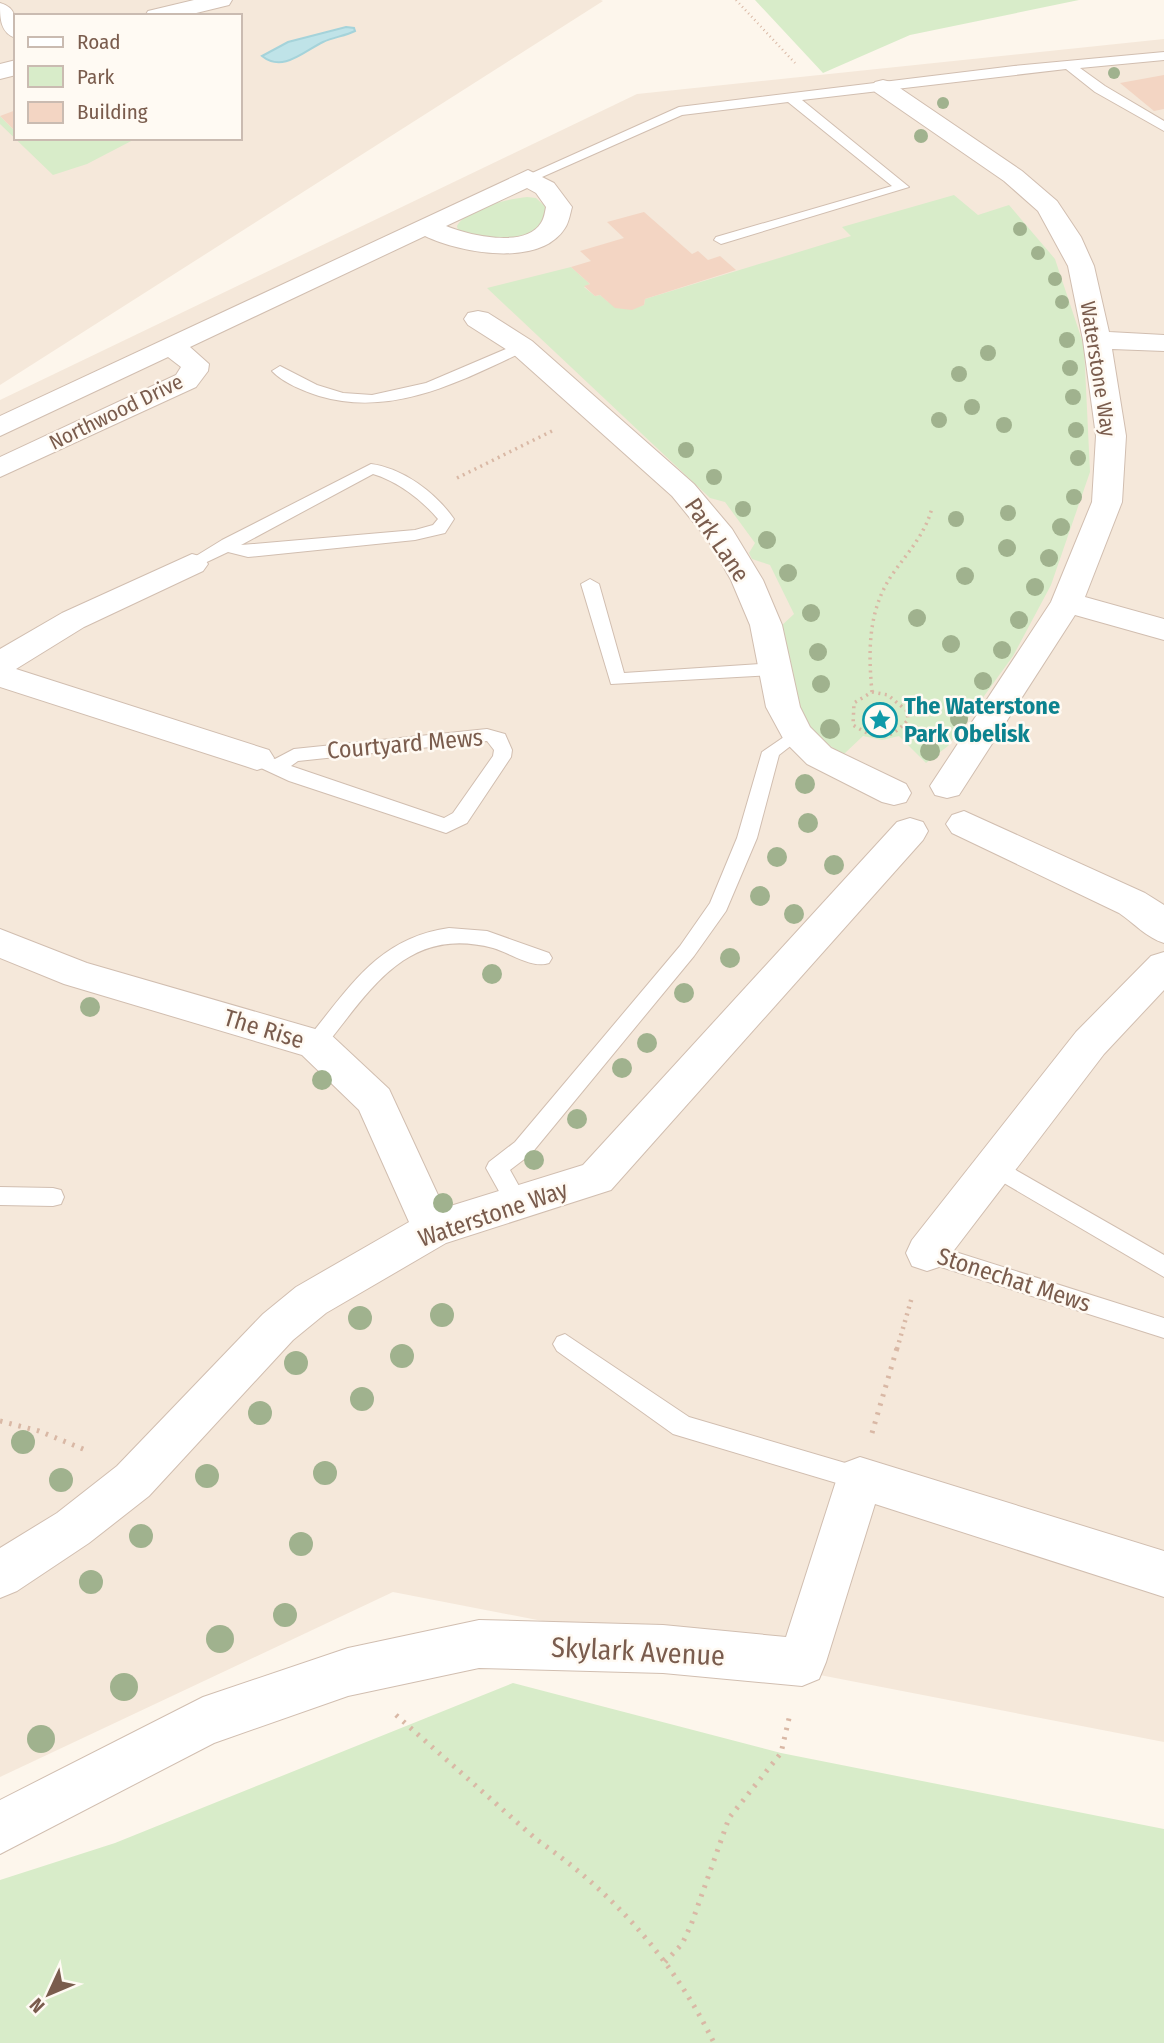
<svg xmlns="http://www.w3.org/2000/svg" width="1164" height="2043" font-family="'Fira Sans Condensed',sans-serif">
<rect width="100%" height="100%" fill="#fdf6ec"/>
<g fill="#f5e8da" fill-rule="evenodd">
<path d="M0,0H601L603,1L0,385ZM16,16H240V138H16Z"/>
<path d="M1164,39V1742L393,1592L0,1777V400L637,94Z"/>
</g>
<g fill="#d8ecc9">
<path d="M755,0H1079L910,35L823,73Z"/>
<path d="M0,116L16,132V138H137L87,164L53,175L0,124Z"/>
<path d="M954,195L978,215L1009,205L1055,259L1084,346L1090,472L1051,585L1013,656L948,746L926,763L899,736L882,740L863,736L844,754C793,729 792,677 780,627L794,614L770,565L752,559L749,553L755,543L725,502L710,498L487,288L571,267L590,284L584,287L595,296L600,295C614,308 625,312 644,305L645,299L851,236L842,227Z"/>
<path d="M527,197L536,198L550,211C546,217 543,226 537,230C519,245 478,240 458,231L457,226C466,208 508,199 527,197Z"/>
<path d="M513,1683L781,1753L1164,1829V2043H0V1880L115,1843Z"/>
</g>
<path fill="#bfe3e8" stroke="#a5d3da" stroke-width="2" d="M346,27L354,28L355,31C345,36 334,37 323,42C304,51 283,73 262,56L288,42Z"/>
<g fill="#f3d5c3">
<path d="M1164,75V109L1154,111L1120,83Z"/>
<path d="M16,110V132L0,116Z"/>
<path d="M644,212L692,254L698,251L708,260L720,256L736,270L645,299L644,305L632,310L615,308L600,295L595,296L584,286L590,284L571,267L591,261L580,251L624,238L607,222Z"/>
</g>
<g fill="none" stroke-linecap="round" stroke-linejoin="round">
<g stroke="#d1beb0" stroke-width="2">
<g id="lane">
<path d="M1164,52V60L1080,68L1105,86L1164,121V131L1095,92L1066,69L802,100L909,187L721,244L714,240L716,237L892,186L788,102L682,115L533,181L521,178L679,107L1014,66Z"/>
<path d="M522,342L530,347L527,350C461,381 393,418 319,396C304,391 283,383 272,371L280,366L317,385L343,393L372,395L426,383Z"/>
<path d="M371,464C403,468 436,493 454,519L445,533L415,540L248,557L228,552L192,569L183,564L222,540ZM373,474C397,481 422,500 438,519L433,525L415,530L241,545Z"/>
<path d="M590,579L599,584L624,673L775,663L784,669L775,675L611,684L581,584Z"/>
<path d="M797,728L806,734L779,755L757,838L726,911L694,956L531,1154L510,1170L529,1204L526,1211L518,1213L510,1211L486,1168L489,1162L515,1142L680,946L710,903L737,838L762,752Z"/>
<path d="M487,729L505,734L512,750L511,757L467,823L446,833L289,781L250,763L248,758L257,752L275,759L294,749ZM487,741L494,750L493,756L453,813L444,818L291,766L298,761Z"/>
<path d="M449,928L487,931L549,953L552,958L549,963C533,969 510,953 493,948C406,925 370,991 322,1050H308L304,1044L308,1038C350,987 378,938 449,928Z"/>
<path d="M993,1157L1164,1255V1277L985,1172L982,1166L985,1160Z"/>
<path d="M0,1187L53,1188L61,1190L64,1197L61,1204L53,1206L0,1205Z"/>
<path d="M927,1243L1164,1318V1338L919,1260L915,1253L919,1246Z"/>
<path d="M565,1334L689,1417L869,1470L872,1478L869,1486L860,1490L673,1434L557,1351L553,1344L557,1337Z"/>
</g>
</g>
<g stroke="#d1beb0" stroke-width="2">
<g id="street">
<path d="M194,0H232L229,5L184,16H145L148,11Z"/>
<path d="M0,3C18,8 16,22 16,38C0,33 0,18 0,3Z"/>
<path d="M16,60V75L0,79V64Z"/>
<path d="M883,80L891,82L1022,171L1057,201L1081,237L1094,266L1109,332L1164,335V351L1112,349L1126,436L1122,502L1085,597L1164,619V640L1075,615L959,795L947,798L935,795L930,786L1051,602L1092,502L1096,436L1083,340L1068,266L1038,211L1004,181L875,92L871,87L875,82Z"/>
<path d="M528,170L554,183L572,207C570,214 569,222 565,228C540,268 460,253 425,236L190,347L209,364L208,371L196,387L0,477V457L176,375L181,367L168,357L0,436V416ZM527,188L536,193L546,207C545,212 544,219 541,223C525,249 468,235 446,226Z"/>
<path d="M478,311L488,313L532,341L694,484L732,529L763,580L782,625L800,707L810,727L831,748L906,784L911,793L906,802L894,805L882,802L807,764L785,742L766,707L750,625L731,580L708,540L672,496L512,353L468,325L464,319L468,313Z"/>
<path d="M192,554L203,557L208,564L203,571L84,627L16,669L269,750L274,758L269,766L257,770L245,766L0,687V649L62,613Z"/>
<path d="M964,811L1145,893L1164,905V943C1147,938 1134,923 1119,913L952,833L946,824L952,815Z"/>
<path d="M910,818L923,822L928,831L923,840L611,1190L446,1243L326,1313L293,1340L149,1496L89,1543L17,1591L0,1598V1548L57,1513L117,1466L263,1314L296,1287L409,1222L359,1110L302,1055L64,984L0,958V929L87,963L329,1033L389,1089L444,1208L583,1165L897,822Z"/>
<path d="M1164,952V990L1104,1054L942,1266L927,1271L912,1266L906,1253L912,1240L1076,1032L1151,956Z"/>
<path d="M860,1457L1164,1551V1597L875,1504L826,1662L819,1679L802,1686L663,1673L479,1668L348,1696L214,1743L0,1854V1800L203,1697L348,1648L479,1620L663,1625L786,1637L837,1478L844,1463Z"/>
</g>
</g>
<path stroke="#d9b8a5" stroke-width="2.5" stroke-dasharray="1 3.5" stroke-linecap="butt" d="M736,0L795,63"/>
<g stroke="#d9b8a5" stroke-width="3.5" stroke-dasharray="2 4.5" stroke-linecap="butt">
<path d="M457,478L556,429"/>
<path d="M872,692C868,650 868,608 894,572C909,551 925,534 932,508"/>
<path d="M872,692L888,695L907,711L908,720C888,742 877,740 853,725L854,703Z"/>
</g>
<path stroke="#d9b8a5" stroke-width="4.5" stroke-dasharray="2 5" stroke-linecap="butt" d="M897,1349L912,1297"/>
<g stroke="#d9b8a5" stroke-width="5" stroke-dasharray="2.5 7" stroke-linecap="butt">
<path d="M0,1421L39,1431L88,1451"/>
<path d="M872,1433L897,1348"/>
<path d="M396,1715L537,1840C613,1892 674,1961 714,2043"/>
<path d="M665,1962L682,1944L691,1925L729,1818L781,1753L790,1714"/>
</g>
<use href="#lane" fill="#fff" fill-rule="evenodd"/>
<use href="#street" fill="#fff" fill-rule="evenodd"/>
</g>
<g fill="#a0b28e">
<circle cx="1114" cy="73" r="6"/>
<circle cx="943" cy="103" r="6"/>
<circle cx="921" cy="136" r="7"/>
<circle cx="1020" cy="229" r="7"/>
<circle cx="1038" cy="253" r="7"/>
<circle cx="1055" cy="279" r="7"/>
<circle cx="1062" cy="302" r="7"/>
<circle cx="1067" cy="340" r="8"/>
<circle cx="988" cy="353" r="8"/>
<circle cx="1070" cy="368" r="8"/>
<circle cx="959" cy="374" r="8"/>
<circle cx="1073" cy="397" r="8"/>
<circle cx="972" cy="407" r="8"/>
<circle cx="939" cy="420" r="8"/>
<circle cx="1004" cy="425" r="8"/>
<circle cx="1076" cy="430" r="8"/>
<circle cx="686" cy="450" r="8"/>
<circle cx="1078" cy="458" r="8"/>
<circle cx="714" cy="477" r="8"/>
<circle cx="1074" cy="497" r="8"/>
<circle cx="743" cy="509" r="8"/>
<circle cx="1008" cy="513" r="8"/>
<circle cx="956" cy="519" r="8"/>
<circle cx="1061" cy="527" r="9"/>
<circle cx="767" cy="540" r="9"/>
<circle cx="1007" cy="548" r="9"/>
<circle cx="1049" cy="558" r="9"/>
<circle cx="788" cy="573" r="9"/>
<circle cx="965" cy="576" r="9"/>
<circle cx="1035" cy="587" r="9"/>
<circle cx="811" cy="613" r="9"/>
<circle cx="917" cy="618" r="9"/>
<circle cx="1019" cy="620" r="9"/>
<circle cx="951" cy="644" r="9"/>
<circle cx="1002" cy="650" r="9"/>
<circle cx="818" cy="652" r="9"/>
<circle cx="983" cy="681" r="9"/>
<circle cx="821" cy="684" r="9"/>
<circle cx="959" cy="719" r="9"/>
<circle cx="830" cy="729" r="10"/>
<circle cx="930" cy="751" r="10"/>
<circle cx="805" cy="784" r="10"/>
<circle cx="808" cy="823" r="10"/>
<circle cx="777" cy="857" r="10"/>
<circle cx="834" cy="865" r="10"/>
<circle cx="760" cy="896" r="10"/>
<circle cx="794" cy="914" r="10"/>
<circle cx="730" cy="958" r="10"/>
<circle cx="492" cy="974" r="10"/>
<circle cx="684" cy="993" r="10"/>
<circle cx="90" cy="1007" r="10"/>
<circle cx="647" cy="1043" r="10"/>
<circle cx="622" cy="1068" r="10"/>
<circle cx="322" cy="1080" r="10"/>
<circle cx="577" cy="1119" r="10"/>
<circle cx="534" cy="1160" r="10"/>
<circle cx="443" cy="1203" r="10"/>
<circle cx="442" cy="1315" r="12"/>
<circle cx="360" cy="1318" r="12"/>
<circle cx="402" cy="1356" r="12"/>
<circle cx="296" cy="1363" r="12"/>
<circle cx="362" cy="1399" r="12"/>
<circle cx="260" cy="1413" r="12"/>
<circle cx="23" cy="1442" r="12"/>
<circle cx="325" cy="1473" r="12"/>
<circle cx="207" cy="1476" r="12"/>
<circle cx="61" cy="1480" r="12"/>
<circle cx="141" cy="1536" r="12"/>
<circle cx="301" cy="1544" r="12"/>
<circle cx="91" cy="1582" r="12"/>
<circle cx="285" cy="1615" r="12"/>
<circle cx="220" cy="1639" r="14"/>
<circle cx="124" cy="1687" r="14"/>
<circle cx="41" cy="1739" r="14"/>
</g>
<defs>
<g id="sight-ring" transform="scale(1.75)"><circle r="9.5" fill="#fffaf3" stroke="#0f9aa8" stroke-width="1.5"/><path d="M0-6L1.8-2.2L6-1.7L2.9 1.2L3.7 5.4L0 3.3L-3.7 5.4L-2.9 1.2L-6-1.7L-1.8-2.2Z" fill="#0f9aa8"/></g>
</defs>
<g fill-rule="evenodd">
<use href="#sight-ring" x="880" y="720"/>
</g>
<g text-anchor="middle" stroke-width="5" stroke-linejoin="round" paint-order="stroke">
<g font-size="21" fill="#7a5c4d" stroke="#fffaf3">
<text transform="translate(1098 369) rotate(81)" y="7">Waterstone Way</text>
<text transform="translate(116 412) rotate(-26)" y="7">Northwood Drive</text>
</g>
<g font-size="24" fill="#7a5c4d" stroke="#fffaf3">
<text transform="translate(717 540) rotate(56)" y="8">Park Lane</text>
<text transform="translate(405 744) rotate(-5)" y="8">Courtyard Mews</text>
<text transform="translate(264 1029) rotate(17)" y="8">The Rise</text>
<text transform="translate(493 1214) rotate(-19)" y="8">Waterstone Way</text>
<text transform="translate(1014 1280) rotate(18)" y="8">Stonechat Mews</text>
</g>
<g font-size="24" font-weight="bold" fill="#0d838f" stroke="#fffaf3" text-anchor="start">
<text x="904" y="714">The Waterstone<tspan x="904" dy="28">Park Obelisk</tspan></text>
</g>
<g font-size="28" fill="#7a5c4d" stroke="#fffaf3">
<text transform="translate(638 1651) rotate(3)" y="10">Skylark Avenue</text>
</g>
</g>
<rect x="14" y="14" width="228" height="126" fill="#fffaf3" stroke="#cabbb1" stroke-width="2"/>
<rect x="28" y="37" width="35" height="10" fill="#ffffff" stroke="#cabbb1" stroke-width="2"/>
<text x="77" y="49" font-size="21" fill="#7a5c4d">Road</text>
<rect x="28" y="66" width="35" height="21" fill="#d8ecc9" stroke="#cabbb1" stroke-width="2"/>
<text x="77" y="84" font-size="21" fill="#7a5c4d">Park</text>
<rect x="28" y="102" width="35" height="21" fill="#f3d5c3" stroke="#cabbb1" stroke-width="2"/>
<text x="77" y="119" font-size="21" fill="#7a5c4d">Building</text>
<g transform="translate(49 1994) rotate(226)" stroke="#fffaf3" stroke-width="5" paint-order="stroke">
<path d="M0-5L12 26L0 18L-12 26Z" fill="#7a5c4d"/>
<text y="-10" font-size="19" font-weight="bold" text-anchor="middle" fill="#7a5c4d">N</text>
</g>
</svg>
